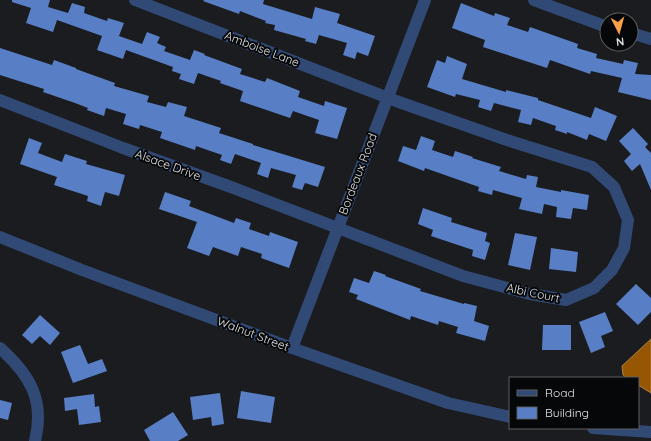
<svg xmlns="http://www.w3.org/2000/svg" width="651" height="441" font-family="Quicksand,sans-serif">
<rect width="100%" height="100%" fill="#1b1c1f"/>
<path fill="#975702" stroke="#ad8146" d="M651,339V393L638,385V378H627L623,375L622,366Z"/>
<g fill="#587fc6">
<path d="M12,0H50L48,7L68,13L72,3L85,7L84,13L107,21L108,18L124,23L119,36L142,44L147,32L160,37L157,43L166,47L164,51L190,60L194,50L205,54L204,55L242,69L240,74L265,82L267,78L300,91L298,97L324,106L325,101L347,108L337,139L315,133L319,120L293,111L290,118L240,101L243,91L220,83L221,81L198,73L194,84L179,79L181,74L172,71L173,67L126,50L123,59L97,50L102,36L57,20L53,32L26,23L31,8L12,2Z"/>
<path d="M204,0H264L263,4L312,19L315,7L340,14L337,23L375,36L368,56L357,52L355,59L343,55L347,43L319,35L316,44L305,41L306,39L274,30L275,25L265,23L266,21L240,11L239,14L203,1Z"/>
<path d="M461,3L494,16L495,13L510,18L507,25L528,32L530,27L578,44L577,48L597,54L596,58L623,64L624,60L638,63L635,74L651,75V100L618,92L622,78L591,71L590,74L550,60L547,68L483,47L485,40L452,28Z"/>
<path d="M0,48L52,65L54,60L76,68V69L115,83L114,86L149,96L147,102L166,107L168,102L187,107L184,116L221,128L219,133L253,144V145L325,167L318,187L305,183L302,190L292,187L296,175L271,168L268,178L257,174L261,163L235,154L231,164L220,160L222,155L196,146L195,150L160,138L162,132L140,125L139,129L123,124L126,114L106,108L104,116L87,110L88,108L75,103L43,92L44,89L0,75Z"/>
<path d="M447,56L467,64L462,79L506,92V90L538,98V100L591,118L595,107L617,116L606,141L589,134L587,140L567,132V134L555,130L556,126L533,118L531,125L518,122L521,110L494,103L491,111L478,107L480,100L456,94L455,97L427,87L437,60L445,63Z"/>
<path d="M633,128L648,144L645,147L651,153V190L640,164L632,171L624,161L631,154L619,141Z"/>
<path d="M421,136L435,141L432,150L453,157L455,151L473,157L472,158L501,167L499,171L526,179L527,175L538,177L536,187L561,192V190L589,195L587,210L573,208L571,219L556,217L557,207L544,204L542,214L519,209L522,198L493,190L492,195L478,191L479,187L425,168L424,171L398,161L403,146L416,150Z"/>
<path d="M29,138L42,143L38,153L62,162L65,154L87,161L86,164L125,175L119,196L105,192L101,206L87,201L88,196L54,185L57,177L20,164Z"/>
<path d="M165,192L191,201L189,206L234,223L236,218L251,223L249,229L269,236L270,232L298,242L289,268L261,258L262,254L241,247L238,256L213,247L209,256L187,248L197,222L159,209Z"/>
<path d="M423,208L452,218L451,222L487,233L485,241L490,243L485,260L472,256L473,250L431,236L433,230L418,224Z"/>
<path d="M515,233L537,237L530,270L508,265Z"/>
<path d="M551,248L578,252L576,272L549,269Z"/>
<path d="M374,271L386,275L385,276L421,289L420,291L464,304V303L477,306L474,321L489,326L485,341L456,333L458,327L439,321L438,325L411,316L410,320L356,299L358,295L349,292L354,278L369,283Z"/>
<path d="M636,284L651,298V312L638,325L616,304Z"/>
<path d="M605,312L613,331L601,336L605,347L591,353L579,322Z"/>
<path d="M40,315L60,333L50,345L40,336L32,344L22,335Z"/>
<path d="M543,325H571V350H542Z"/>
<path d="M80,345L88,364L102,359L107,371L73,383L61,352Z"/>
<path d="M241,391L275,397L271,423L237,418Z"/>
<path d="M220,393L224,424L212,426L211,417L193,420L190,397Z"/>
<path d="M94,394L95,407L99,406L101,422L79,425L77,409L65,411L64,398Z"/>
<path d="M0,400L12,403L8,420L0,418Z"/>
<path d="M173,412L188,435L178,441H150L144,430Z"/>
</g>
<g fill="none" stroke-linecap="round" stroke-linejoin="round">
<g stroke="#314975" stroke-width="12">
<path d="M534,0L607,27"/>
<path d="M631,33L651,39"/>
<path d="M0,100L123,148L231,187L463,276L530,294L566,300L594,288L612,270L624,248L628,220L614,187L592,167L510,141L396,101L135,0"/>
<path d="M0,237L82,270L292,348L448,403L510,417"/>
<path d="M0,348C30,375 45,400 35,441"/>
<path d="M292,348L425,0"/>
<path d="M593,428L651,432"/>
</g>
</g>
<g text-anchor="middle" stroke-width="4" stroke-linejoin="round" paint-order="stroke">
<g font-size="12" fill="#e1e2e4" stroke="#060708">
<text transform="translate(262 49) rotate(21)" y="4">Amboise Lane</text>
<text transform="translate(168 165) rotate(20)" y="4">Alsace Drive</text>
<text transform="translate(358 174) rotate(-69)" y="4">Bordeaux Road</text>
<text transform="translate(533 293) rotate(12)" y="4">Albi Court</text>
<text transform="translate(253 334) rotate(21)" y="4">Walnut Street</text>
</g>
</g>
<rect x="509" y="377" width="130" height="52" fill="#060708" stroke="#5e5f60"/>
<rect x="517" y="390" width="20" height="6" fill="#314975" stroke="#5e5f60"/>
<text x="545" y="397" font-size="12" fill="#e1e2e4">Road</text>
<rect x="517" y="407" width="20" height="12" fill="#587fc6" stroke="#5e5f60"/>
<text x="545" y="417" font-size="12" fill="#e1e2e4">Building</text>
<g transform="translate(619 32) rotate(174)"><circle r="19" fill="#060708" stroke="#5e5f60"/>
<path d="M0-3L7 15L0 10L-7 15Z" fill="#f7a149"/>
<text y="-6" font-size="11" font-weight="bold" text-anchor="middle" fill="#e1e2e4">N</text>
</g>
</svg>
